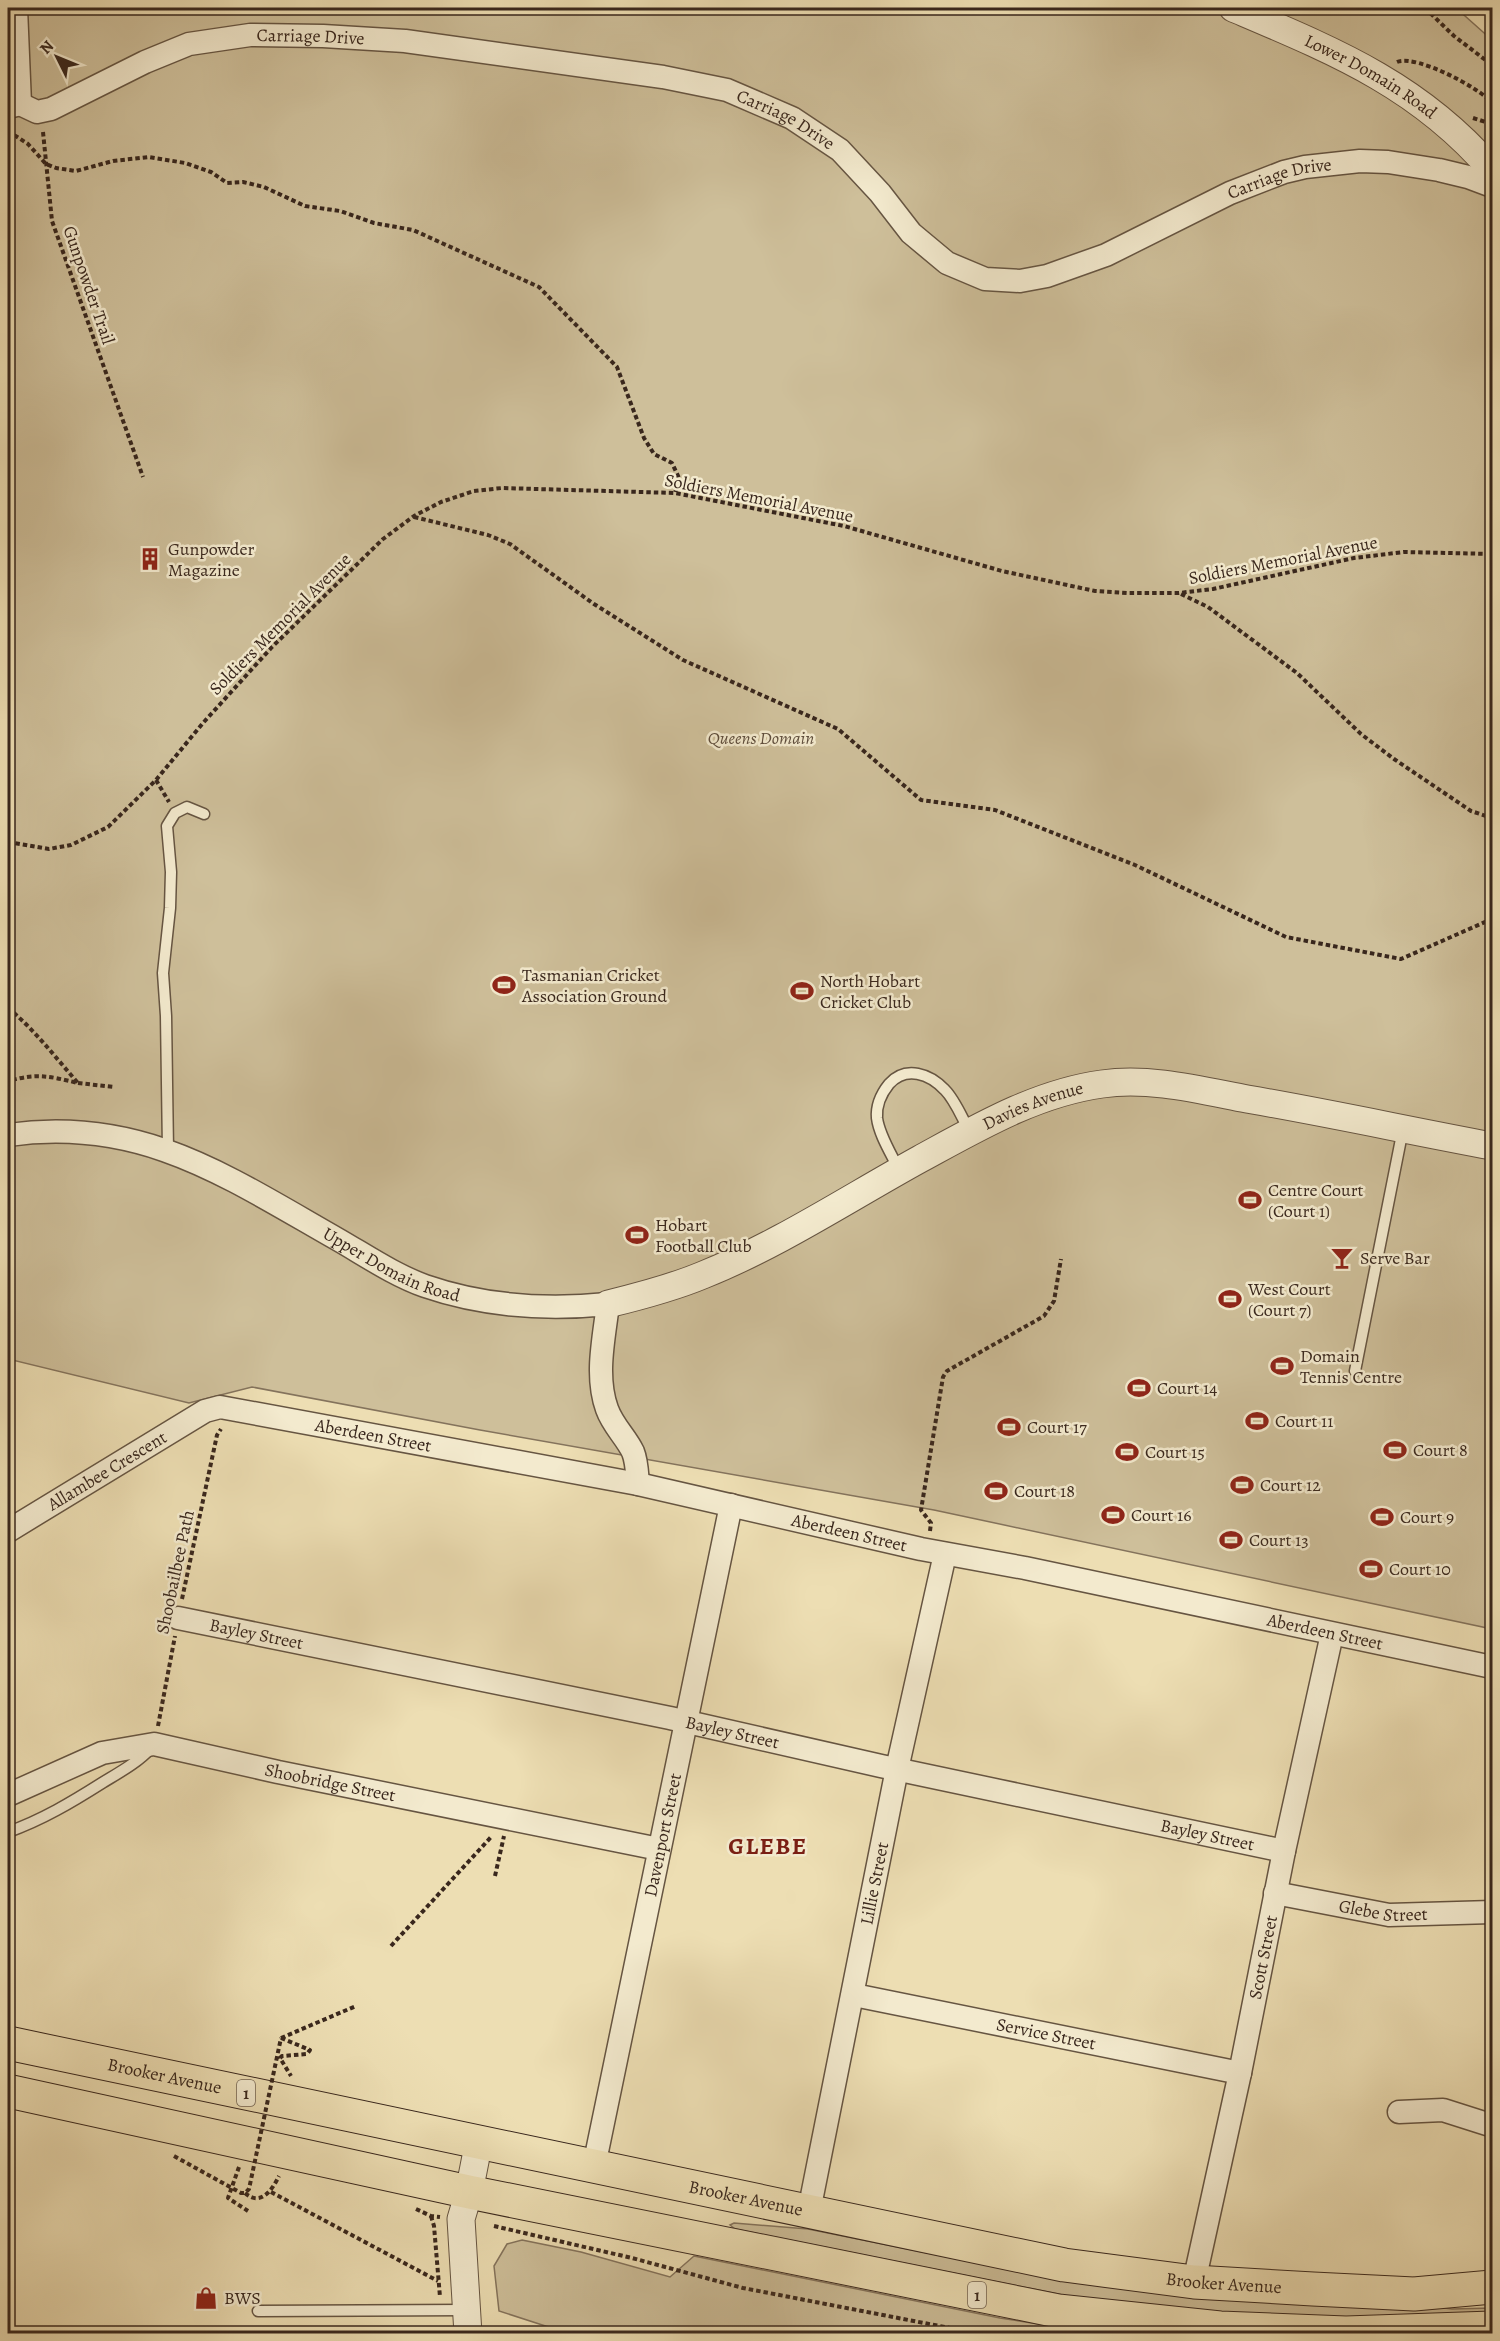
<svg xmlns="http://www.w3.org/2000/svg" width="1500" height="2341" font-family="Alegreya,serif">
<rect width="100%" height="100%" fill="#eddeb3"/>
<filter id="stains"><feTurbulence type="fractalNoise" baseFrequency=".00333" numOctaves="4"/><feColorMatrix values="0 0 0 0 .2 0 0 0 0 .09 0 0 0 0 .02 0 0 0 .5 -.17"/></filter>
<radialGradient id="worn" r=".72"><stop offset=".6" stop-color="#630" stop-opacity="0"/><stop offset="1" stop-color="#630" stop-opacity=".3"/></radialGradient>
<g fill="#cebf9a" stroke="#84735c" stroke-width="1.5">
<path d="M8,8H1456L1492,40V1629L934,1510L480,1430L252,1387L189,1403L8,1359Z"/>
<path d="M734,2223L808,2229L1062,2280L1414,2304L1452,2309L1492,2308V2316L1312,2318L1208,2312L1078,2298L735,2229L730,2225Z"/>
<path d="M522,2240L581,2252L670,2277L694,2256L1000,2318L1095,2333H567L499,2311L494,2266L507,2244Z"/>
</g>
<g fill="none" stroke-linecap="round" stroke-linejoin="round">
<g stroke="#665542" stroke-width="13">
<g id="service">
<path d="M168,1150L166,1016L163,973L170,908L171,872L167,826L175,813L187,807L204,814"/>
<path d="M899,1170C892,1155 879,1135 877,1118C876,1106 881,1094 889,1084C906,1065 930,1074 945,1090C955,1100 962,1118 969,1130"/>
<path d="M1355,1371L1403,1129"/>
<path d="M8,1832C42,1820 72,1802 102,1783C120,1772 137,1763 151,1748"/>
<path d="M258,2311L467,2310"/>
</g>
</g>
<g stroke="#665542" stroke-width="25">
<g id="minor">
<path id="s1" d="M20,104L37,112L51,109L145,62L189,44L250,35L323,36L405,41L663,77L727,90L792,118L840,150L880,193L911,233L947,263L985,279L1020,281L1047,276L1106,255L1230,193L1284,172L1305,167L1360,161L1388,162L1439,170L1468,177L1492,186"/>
<path d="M8,107L20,104L16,8"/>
<path id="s2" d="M8,1135C141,1116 226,1176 337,1239C365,1255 394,1275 425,1286C483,1306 548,1310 608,1304C604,1338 595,1376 607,1409C613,1426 626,1437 633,1452C637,1462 637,1474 638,1484"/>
<path id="s3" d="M8,1531L205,1411L220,1407L638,1484L921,1549L1025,1568L1492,1667"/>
<path id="s4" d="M178,1618L670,1718L881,1766L1284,1851"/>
<path id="s5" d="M8,1795L102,1753L154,1744L278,1772L659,1849"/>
<path id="s6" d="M1275,1893L1389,1915L1492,1912"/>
<path id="s7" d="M854,1995L1240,2073"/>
<path d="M1399,2112L1443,2110L1487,2124H1492"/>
<path id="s8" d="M594,2166L731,1505"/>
<path id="s9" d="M809,2211L897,1769L945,1554"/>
<path id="s10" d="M1194,2282L1240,2073L1284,1851L1332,1634"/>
</g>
</g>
<g stroke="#665542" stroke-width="29">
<g id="tertiary">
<path id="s11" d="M1233,8C1334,51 1419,85 1492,170"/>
<path id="s12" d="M608,1304C641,1296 672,1288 703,1275C778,1245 849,1198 920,1159C977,1128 1036,1093 1102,1084C1149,1077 1200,1090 1247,1099C1329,1113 1411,1131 1492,1146"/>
<path d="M468,2334L461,2219L469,2192L479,2141"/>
</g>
</g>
<g stroke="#39271d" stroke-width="35">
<g id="trunk">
<path id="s13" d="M8,2043L1064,2265L1194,2282L1313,2289L1414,2294L1492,2287"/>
<path d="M8,2091L469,2192L1058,2311L1220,2328L1346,2333L1492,2328"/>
</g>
</g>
<g stroke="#39271d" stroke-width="4" stroke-dasharray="4.5 3" stroke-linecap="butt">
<path d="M1425,8L1454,36L1492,65"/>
<path d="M1397,62C1416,54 1480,88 1492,103"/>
<path d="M1473,118L1492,124"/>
<path d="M8,131L28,144L46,164L56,168L76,171L113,161L149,157L185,163L211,172L227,183L243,182L264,187L305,206L340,211L374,223L413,230L539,287L617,367L644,438L654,454L672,463L679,478L675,493"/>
<path d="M43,132L52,221L143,477"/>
<path d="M414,517L488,535L510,544L594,604L683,660L838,729L921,800L995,810L1135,865L1286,937L1401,959L1492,919"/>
<path d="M1181,594L1208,607L1297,673L1361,734L1394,759L1471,811L1492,818"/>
<path d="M156,780L169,802"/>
<path d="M8,842L49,849L71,845L108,827L156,780L203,723L272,647L383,539L414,516L441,502L474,491L502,488L675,493L844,526L1002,571L1095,591L1128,593H1179L1213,589L1354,558L1404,552L1492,554"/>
<path d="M8,1008C35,1030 55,1057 78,1083C48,1076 38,1073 8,1081"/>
<path d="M78,1083L114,1087"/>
<path d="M930,1531L931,1523L921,1510L943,1377L947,1371L1044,1316L1054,1301L1061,1259"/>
<path d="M182,1599L217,1435L221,1429"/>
<path d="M158,1726L175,1636"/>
<path d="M495,1876L504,1836"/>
<path d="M391,1946L492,1836"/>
<path d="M281,2038L310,2050L307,2054L282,2056L280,2058L291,2076"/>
<path d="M281,2038L356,2006"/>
<path d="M239,2167L228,2198L248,2211"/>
<path d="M271,2192L438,2281"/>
<path d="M245,2193C261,2207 272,2190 279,2176"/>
<path d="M416,2209L431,2216L440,2217"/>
<path d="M431,2216L434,2226L440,2297"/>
<path d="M494,2226L632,2258L743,2288L981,2334"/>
</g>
<use href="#service" stroke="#f3eace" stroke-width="10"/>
<use href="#minor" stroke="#f3eace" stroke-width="22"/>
<use href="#tertiary" stroke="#f3eace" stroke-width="27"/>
<use href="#trunk" stroke="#eddeb3" stroke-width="33"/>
<path stroke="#39271d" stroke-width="4" stroke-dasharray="4.5 3" stroke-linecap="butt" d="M174,2156L241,2193H245L249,2189L281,2038"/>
</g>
<defs>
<g id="building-bare" transform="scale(1.8)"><path d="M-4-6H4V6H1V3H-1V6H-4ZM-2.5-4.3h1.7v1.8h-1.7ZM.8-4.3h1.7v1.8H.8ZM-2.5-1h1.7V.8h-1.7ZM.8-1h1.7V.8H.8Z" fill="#8f2418" stroke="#f3eace" stroke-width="2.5" paint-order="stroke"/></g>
<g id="stadium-bare" transform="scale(1.8)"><path d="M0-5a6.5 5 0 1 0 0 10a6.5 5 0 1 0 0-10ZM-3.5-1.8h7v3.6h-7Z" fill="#8f2418" stroke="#f3eace" stroke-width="2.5" paint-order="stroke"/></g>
<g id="bar-bare" transform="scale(1.8)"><path d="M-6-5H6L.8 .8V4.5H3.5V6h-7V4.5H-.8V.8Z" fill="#8f2418" stroke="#f3eace" stroke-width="2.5" paint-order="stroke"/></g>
<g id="shop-bare" transform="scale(1.8)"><path d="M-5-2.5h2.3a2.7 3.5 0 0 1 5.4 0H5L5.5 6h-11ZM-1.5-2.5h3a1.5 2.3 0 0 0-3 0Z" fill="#8f2418" stroke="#f3eace" stroke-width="2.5" paint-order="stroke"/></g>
</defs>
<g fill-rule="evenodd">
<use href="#building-bare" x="150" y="559"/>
<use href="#stadium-bare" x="504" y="985"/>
<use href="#stadium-bare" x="802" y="991"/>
<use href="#stadium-bare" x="1250" y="1200"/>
<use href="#stadium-bare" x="637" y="1235"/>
<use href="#bar-bare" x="1342" y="1258"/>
<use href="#stadium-bare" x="1230" y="1299"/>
<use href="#stadium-bare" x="1282" y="1366"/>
<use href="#stadium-bare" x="1139" y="1388"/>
<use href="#stadium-bare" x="1257" y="1421"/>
<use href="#stadium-bare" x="1009" y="1427"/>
<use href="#stadium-bare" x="1395" y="1450"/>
<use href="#stadium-bare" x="1127" y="1452"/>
<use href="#stadium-bare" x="1242" y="1485"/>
<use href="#stadium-bare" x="996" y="1491"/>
<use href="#stadium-bare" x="1113" y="1515"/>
<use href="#stadium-bare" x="1382" y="1517"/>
<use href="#stadium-bare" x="1231" y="1540"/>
<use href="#stadium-bare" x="1371" y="1569"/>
<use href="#shop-bare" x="206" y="2298"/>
</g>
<g text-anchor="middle" stroke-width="5" stroke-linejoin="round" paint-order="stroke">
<g fill="#f3eace" stroke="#716252" stroke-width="1.5">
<rect x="237" y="2080" width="18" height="26" rx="4.5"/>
<rect x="968" y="2282" width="18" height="26" rx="4.5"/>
</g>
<g font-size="16" font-weight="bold" fill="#39271d">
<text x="246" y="2099">1</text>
<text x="977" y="2301">1</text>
</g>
<g font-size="18" fill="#39271d" stroke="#f3eace">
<text dy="6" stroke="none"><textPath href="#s1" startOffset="308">Carriage Drive</textPath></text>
<text dy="6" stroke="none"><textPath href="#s11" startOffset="154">Lower Domain Road</textPath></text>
<text dy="6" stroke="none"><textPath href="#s1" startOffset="794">Carriage Drive</textPath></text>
<text dy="6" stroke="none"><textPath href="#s1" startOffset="1370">Carriage Drive</textPath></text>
<text transform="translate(89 285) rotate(71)" y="6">Gunpowder Trail</text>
<text transform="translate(759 498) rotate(11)" y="6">Soldiers Memorial Avenue</text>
<text transform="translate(1283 560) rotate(-11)" y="6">Soldiers Memorial Avenue</text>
<text transform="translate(280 624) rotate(-45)" y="6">Soldiers Memorial Avenue</text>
<text dy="6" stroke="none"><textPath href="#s12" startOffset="471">Davies Avenue</textPath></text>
<text dy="6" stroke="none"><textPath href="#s2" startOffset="414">Upper Domain Road</textPath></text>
<text dy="6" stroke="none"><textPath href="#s3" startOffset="402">Aberdeen Street</textPath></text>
<text dy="6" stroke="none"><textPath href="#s3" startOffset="116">Allambee Crescent</textPath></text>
<text dy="6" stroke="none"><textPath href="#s3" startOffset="888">Aberdeen Street</textPath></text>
<text transform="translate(175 1572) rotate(-78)" y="6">Shoobailbee Path</text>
<text dy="6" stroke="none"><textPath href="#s3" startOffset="1374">Aberdeen Street</textPath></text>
<text dy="6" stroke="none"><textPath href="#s4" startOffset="80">Bayley Street</textPath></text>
<text dy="6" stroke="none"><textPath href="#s4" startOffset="566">Bayley Street</textPath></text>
<text dy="6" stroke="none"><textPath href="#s5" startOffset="336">Shoobridge Street</textPath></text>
<text dy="6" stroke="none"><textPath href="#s4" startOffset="1052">Bayley Street</textPath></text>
<text dy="6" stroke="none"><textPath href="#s8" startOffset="338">Davenport Street</textPath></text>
<text dy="6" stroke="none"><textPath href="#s9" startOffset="334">Lillie Street</textPath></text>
<text dy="6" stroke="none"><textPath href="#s6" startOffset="110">Glebe Street</textPath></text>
<text dy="6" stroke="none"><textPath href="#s10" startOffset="332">Scott Street</textPath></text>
<text dy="6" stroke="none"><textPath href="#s7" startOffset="196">Service Street</textPath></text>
<text dy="6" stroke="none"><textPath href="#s13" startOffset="160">Brooker Avenue</textPath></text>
<text dy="6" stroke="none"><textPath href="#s13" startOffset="754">Brooker Avenue</textPath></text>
<text dy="6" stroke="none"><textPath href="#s13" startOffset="1240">Brooker Avenue</textPath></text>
</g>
<g font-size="18" fill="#39271d" stroke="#f3eace" text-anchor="start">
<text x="168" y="555">Gunpowder<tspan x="168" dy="21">Magazine</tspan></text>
<text x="522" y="981">Tasmanian Cricket<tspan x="522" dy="21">Association Ground</tspan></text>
<text x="820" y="987">North Hobart<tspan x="820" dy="21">Cricket Club</tspan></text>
<text x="1268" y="1196">Centre Court<tspan x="1268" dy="21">(Court 1)</tspan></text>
<text x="655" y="1231">Hobart<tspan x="655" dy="21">Football Club</tspan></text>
<text x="1360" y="1264">Serve Bar</text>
<text x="1248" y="1295">West Court<tspan x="1248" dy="21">(Court 7)</tspan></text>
<text x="1300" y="1362">Domain<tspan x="1300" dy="21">Tennis Centre</tspan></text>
<text x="1157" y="1394">Court 14</text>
<text x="1275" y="1427">Court 11</text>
<text x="1027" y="1433">Court 17</text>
<text x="1413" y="1456">Court 8</text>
<text x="1145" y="1458">Court 15</text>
<text x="1260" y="1491">Court 12</text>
<text x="1014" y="1497">Court 18</text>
<text x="1131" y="1521">Court 16</text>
<text x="1400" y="1523">Court 9</text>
<text x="1249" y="1546">Court 13</text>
<text x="1389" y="1575">Court 10</text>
<text x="224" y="2304">BWS</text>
</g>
<g font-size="18" font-style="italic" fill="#5e4d3c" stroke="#f3eace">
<text x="761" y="744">Queens Domain</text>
</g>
<g font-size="24" font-weight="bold" letter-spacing="1.5" fill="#7a1f14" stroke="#f3eace">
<text x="768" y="1854">GLEBE</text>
</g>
</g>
<rect width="1500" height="2341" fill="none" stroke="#eddeb3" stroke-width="30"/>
<rect x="9" y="9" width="1482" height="2323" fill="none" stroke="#39271d" stroke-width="3"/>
<rect x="15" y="15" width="1470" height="2311" fill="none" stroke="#39271d" stroke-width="1.5"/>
<g transform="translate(57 57) rotate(313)" stroke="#f3eace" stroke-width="4.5" paint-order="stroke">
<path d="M0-4.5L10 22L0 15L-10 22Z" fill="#39271d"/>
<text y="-9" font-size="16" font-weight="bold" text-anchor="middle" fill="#39271d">N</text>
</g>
<rect width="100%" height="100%" filter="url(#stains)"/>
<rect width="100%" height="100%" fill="url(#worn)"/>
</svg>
